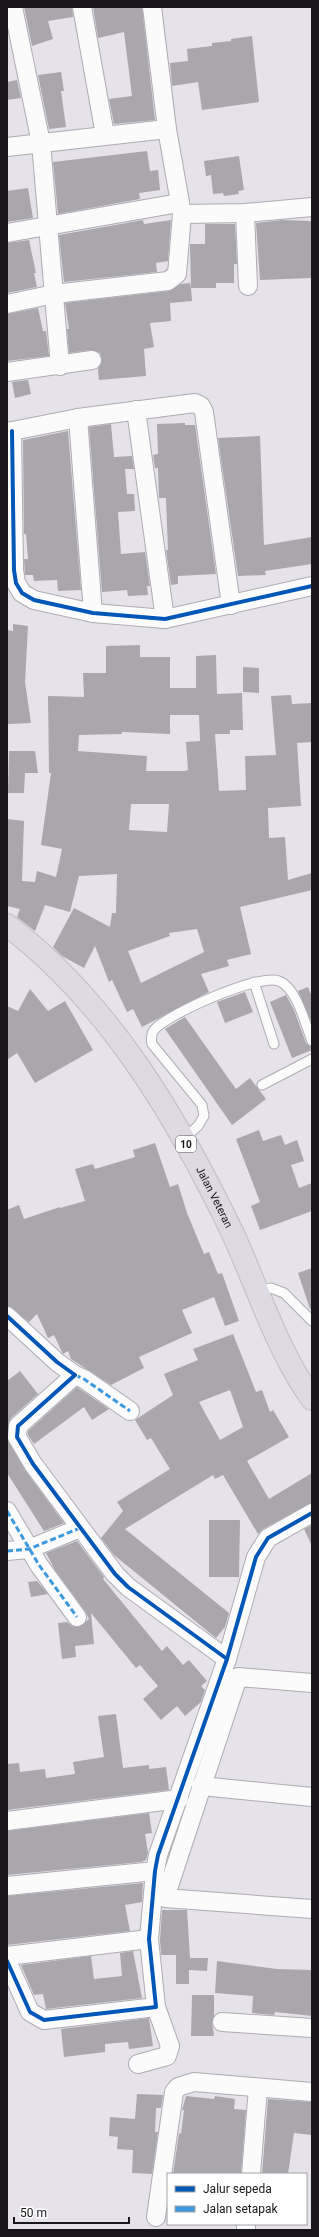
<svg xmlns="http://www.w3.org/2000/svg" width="319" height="2237" font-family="Roboto,sans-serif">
<rect width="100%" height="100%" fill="#e6e2ea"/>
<g fill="#a9a6ac" fill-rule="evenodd">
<path d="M24,7H72L73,17L48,21L53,39L32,46Z"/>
<path d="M93,7H142L155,120L114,124L109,99L132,96L124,32L98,38Z"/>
<path d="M252,36L259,102L202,110L198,82L172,86L170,63L188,61L187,49L212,46V43L231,41V39Z"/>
<path d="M61,72L64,91H61L66,127L49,129L38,75Z"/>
<path d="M17,80L21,98L7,100V82Z"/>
<path d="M147,151L150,171L158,170L160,190L139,193L140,199L58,214L53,162Z"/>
<path d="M239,156L244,190L238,191L239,194L224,196L223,193L213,194L211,175L206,176L204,161Z"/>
<path d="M28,188L33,218L7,222V191Z"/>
<path d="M143,220L144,224L171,220L168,261L156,263L157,272L64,282L59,235Z"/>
<path d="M282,220L311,221V278L260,280L256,223Z"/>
<path d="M205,224H235L237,264H234V283H216V288H191L192,301L170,303L171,321L150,323L154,347L144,349L146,376L99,380L98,369L102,359L100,353L91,350L69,353L67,329H69L65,303L169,291L181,284L190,283L191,288L190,244H205Z"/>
<path d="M29,240L36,273H34L37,287L7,293V243Z"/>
<path d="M38,308L43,331H46L49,356L7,361V314Z"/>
<path d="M28,380L31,394L15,398L12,382Z"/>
<path d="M185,423V425H195L216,574L178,576V584L171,585L166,550H168L166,498H159L158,468H155L153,455L158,454L157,424Z"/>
<path d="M111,424L114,457L132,456L134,469H125L127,494H134L135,511L118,512L121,554L145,552L150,586H147L148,595L128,596L127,590L102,592L89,427Z"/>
<path d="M68,431L81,590L58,591L57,580L34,581L33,575H25L24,559H28L26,534H24L23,440Z"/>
<path d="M260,436L264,545L312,537V564L265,571L266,575L238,576L218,438Z"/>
<path d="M13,624L28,626L25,682L31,723L8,724L7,630L13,631Z"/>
<path d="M140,645V657H170V688H196V656L216,655L217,694L242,693L243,730H230V734H215L219,791L246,790L245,756L276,755L271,696L291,695L292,704L312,703V742L297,743L301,806L268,808L269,838L285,837L288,880L312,873V890L240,907L251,954L227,960L229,966L201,974L209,992L142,1027L133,1009L127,1012L112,980L109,982L95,946L84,968L62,956L53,947L74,908L110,927L112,913H116L117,874L79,876L70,912L45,905L35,931L17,917L20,909L7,906V819L24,821L22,881L35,882L37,871L56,877L62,849L41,845L51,773H49L48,696L84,697L83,673H106V646ZM170,715H199L200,741L186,742L188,770L185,771H146L147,756L78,751L79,735L122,734V732L170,734ZM131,804H169L167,832L129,830ZM197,929L204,952L141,983L128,951L170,936L169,933Z"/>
<path d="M243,667L259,668V693L243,692Z"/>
<path d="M9,751H35L38,773H25L24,793H8Z"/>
<path d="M308,987L312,997V1023L298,991Z"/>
<path d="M30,989L48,1011L65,1001L93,1050L35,1083L17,1053L7,1060V1006L18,1011Z"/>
<path d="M245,992L253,1012L225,1023L217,1002Z"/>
<path d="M286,995L294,1010L306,1043L312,1047V1050L292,1058L270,1002Z"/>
<path d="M185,1017L236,1089L250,1078L266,1099L232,1125L165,1029Z"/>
<path d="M259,1130L263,1141L281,1135L285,1145L297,1140L304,1161L291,1165L299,1188L312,1183V1211L260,1230L251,1206L260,1202L236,1139Z"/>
<path d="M155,1143L170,1187L178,1184L187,1213L204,1254L209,1252L218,1274L222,1273L239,1321L225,1326L214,1297L182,1310L192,1333L139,1357L144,1368L111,1385L71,1359L68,1351L63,1354L62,1352L54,1335L48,1338L37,1314L29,1322L8,1306L7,1210L19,1205L24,1219L60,1207V1208L85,1201L75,1169L93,1164L95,1169L135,1157L133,1150Z"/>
<path d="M312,1268V1308L310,1309L298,1273Z"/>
<path d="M233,1334L256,1392L262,1390L270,1412L273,1410L289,1437L247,1461L269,1499L312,1473V1503L263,1529L258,1534L223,1475L215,1479L213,1475L125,1529L229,1613L225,1627L216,1638L114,1555L101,1538L123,1511L117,1502L170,1469L151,1438L147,1440L135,1420L173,1395L164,1374L198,1360L193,1349ZM230,1390L243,1427L220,1440L199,1402Z"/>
<path d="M20,1371L38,1394L11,1418L7,1431V1381Z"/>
<path d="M77,1387L109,1409L92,1420L84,1407L34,1444L28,1435V1431Z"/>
<path d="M7,1438L25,1470L64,1523L44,1531L7,1473Z"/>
<path d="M209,1520H240L239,1577H209Z"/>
<path d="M312,1525V1546L304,1529Z"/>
<path d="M77,1541L104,1577L103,1579L162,1651L167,1646L183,1665L189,1660L207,1681L201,1686L205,1690L201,1702L185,1716L177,1706L161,1720L143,1699L158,1686L140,1665L136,1668L91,1613L94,1644L75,1646L76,1657L62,1659L58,1623L67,1622L72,1626L79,1627L89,1619L85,1611L55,1570L46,1553Z"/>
<path d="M37,1581L48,1594L31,1597L28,1582Z"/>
<path d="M116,1714L123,1768L149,1765V1769L166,1767L169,1790L7,1810V1764L19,1763L20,1772L45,1769L46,1778L75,1774L73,1762L104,1757L98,1716Z"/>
<path d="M149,1813L152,1833L145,1834L148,1853L146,1860L141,1862L7,1875V1831Z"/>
<path d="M143,1883L142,1902L125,1905L130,1931L7,1945V1896Z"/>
<path d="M162,1910H187L190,1958H208L207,1971L189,1970V1984H176V1955H161L160,1939Z"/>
<path d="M133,1951L142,1998L46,2009L43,1994L34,1995L21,1965L91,1956L94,1979L122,1976L120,1953Z"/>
<path d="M217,1961L277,1969L312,1970V2016L275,2012L274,2015L252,2013L253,1996L215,1993Z"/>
<path d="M192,1995H214V2016L212,2022L214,2036H191Z"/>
<path d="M149,2018L153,2046L129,2049L128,2042L105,2044V2052L64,2057L61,2029Z"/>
<path d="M137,2094L163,2095L161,2108H156L155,2132H158L152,2174L132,2173L133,2150L117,2149L118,2137L109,2136L110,2117L135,2119Z"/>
<path d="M186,2096L214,2099L215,2096L235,2099L234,2109L246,2110L241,2174H173L179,2133L181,2134L184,2110H182Z"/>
<path d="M268,2099L312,2102V2135L294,2133L288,2174H262Z"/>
</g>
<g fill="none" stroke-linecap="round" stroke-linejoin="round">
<g stroke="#aeabb1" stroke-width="11">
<g id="lane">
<path d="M254,982L274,1044"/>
<path d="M262,1085L312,1059"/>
<path d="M183,1139L198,1126L204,1116L202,1105L152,1044C151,1039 151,1034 154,1030C167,1014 260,973 279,981C297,988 305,1024 312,1041"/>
<path d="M256,1291L271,1288L284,1293L312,1321"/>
</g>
</g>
<g stroke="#aeabb1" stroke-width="20">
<g id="street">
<path d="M13,7L41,143L60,366"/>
<path d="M82,7L105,135"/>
<path d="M7,147L167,129"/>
<path d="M245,213L248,286"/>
<path d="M182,214L245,213L312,207"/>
<path d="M7,233L179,203"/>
<path d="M7,304L54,294L168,281L177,274L182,214L167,129L152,7"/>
<path d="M7,372L92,360"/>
<path d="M136,410L165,619"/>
<path d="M78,418L93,613"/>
<path d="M12,431L14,570L16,583L22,593L34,600L93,613L165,619L312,586"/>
<path d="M7,432L78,418L195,403L201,406L204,412L231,605"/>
<path d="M7,1316L57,1362L75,1375L18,1426L17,1437L33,1464L115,1574L128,1587L227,1659"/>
<path d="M75,1375L84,1379L130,1411"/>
<path d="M7,1511L39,1565L77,1617"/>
<path d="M7,1551L29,1549L80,1528"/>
<path d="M312,1683L238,1677L165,1898L312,1909"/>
<path d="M201,1786L312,1797"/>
<path d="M7,1821L179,1799"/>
<path d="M7,1886L155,1871"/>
<path d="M7,1956L149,1939"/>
<path d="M7,1961L30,2012L44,2020L156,2007L149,1939L155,1871L158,1855L227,1659L256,1557L268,1538L312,1513"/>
<path d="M222,2022L312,2028"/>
<path d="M138,2064L167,2056L170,2046L156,2007"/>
<path d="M251,2174L258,2088"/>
<path d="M156,2217L174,2092L178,2087L194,2082L312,2092"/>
<path d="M246,2230V2224"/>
</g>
</g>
<g stroke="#bfbdc1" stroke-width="24">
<g id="highway">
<path id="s1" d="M7,925C110,1003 179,1121 234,1236C259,1291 277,1350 312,1399"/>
</g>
</g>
<use href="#lane" stroke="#fbfbfc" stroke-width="9"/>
<use href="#street" stroke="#fbfbfc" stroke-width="18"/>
<use href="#highway" stroke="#dedae3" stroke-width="22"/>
<g stroke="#3b9adf" stroke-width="3" stroke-dasharray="6 3" stroke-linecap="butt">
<path d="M75,1375L84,1379L130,1411"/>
<path d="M7,1511L39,1565L77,1617"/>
<path d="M7,1551L29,1549L80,1528"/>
</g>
<g stroke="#fff" stroke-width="6">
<g id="cycleway">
<path d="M12,431L14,570L16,583L22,593L34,600L93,613L165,619L312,586"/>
<path d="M7,1316L57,1362L75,1375L18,1426L17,1437L33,1464L115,1574L128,1587L227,1659"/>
<path d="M7,1961L30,2012L44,2020L156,2007L149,1939L155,1871L158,1855L227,1659L256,1557L268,1538L312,1513"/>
</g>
</g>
<use href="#cycleway" stroke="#0057b8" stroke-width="4"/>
</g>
<g text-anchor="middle" stroke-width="4" stroke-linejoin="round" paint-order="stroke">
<rect fill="#fff" stroke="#5d5c5f" stroke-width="1" x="176" y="1136" width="20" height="16" rx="3"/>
<g font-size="10" font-weight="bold" fill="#18161b">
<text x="186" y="1148">10</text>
</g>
<g font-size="11" fill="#18161b" stroke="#fff">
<text dy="4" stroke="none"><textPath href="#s1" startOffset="345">Jalan Veteran</textPath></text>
</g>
</g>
<rect width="319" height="2237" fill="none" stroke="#18161b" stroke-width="16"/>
<rect x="167" y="2173" width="140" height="52" fill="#ffffff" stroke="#a3a2a4"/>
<rect x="175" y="2186" width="20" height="6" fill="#0057b8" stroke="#a3a2a4"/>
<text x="203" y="2193" font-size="12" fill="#18161b">Jalur sepeda</text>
<rect x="175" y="2206" width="20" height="6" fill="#3b9adf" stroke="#a3a2a4"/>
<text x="203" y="2213" font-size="12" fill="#18161b">Jalan setapak</text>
<path d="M14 2217v6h115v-6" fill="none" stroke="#18161b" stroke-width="2"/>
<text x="20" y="2217" font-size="12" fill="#18161b" stroke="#ffffff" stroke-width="3" paint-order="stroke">50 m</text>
</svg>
